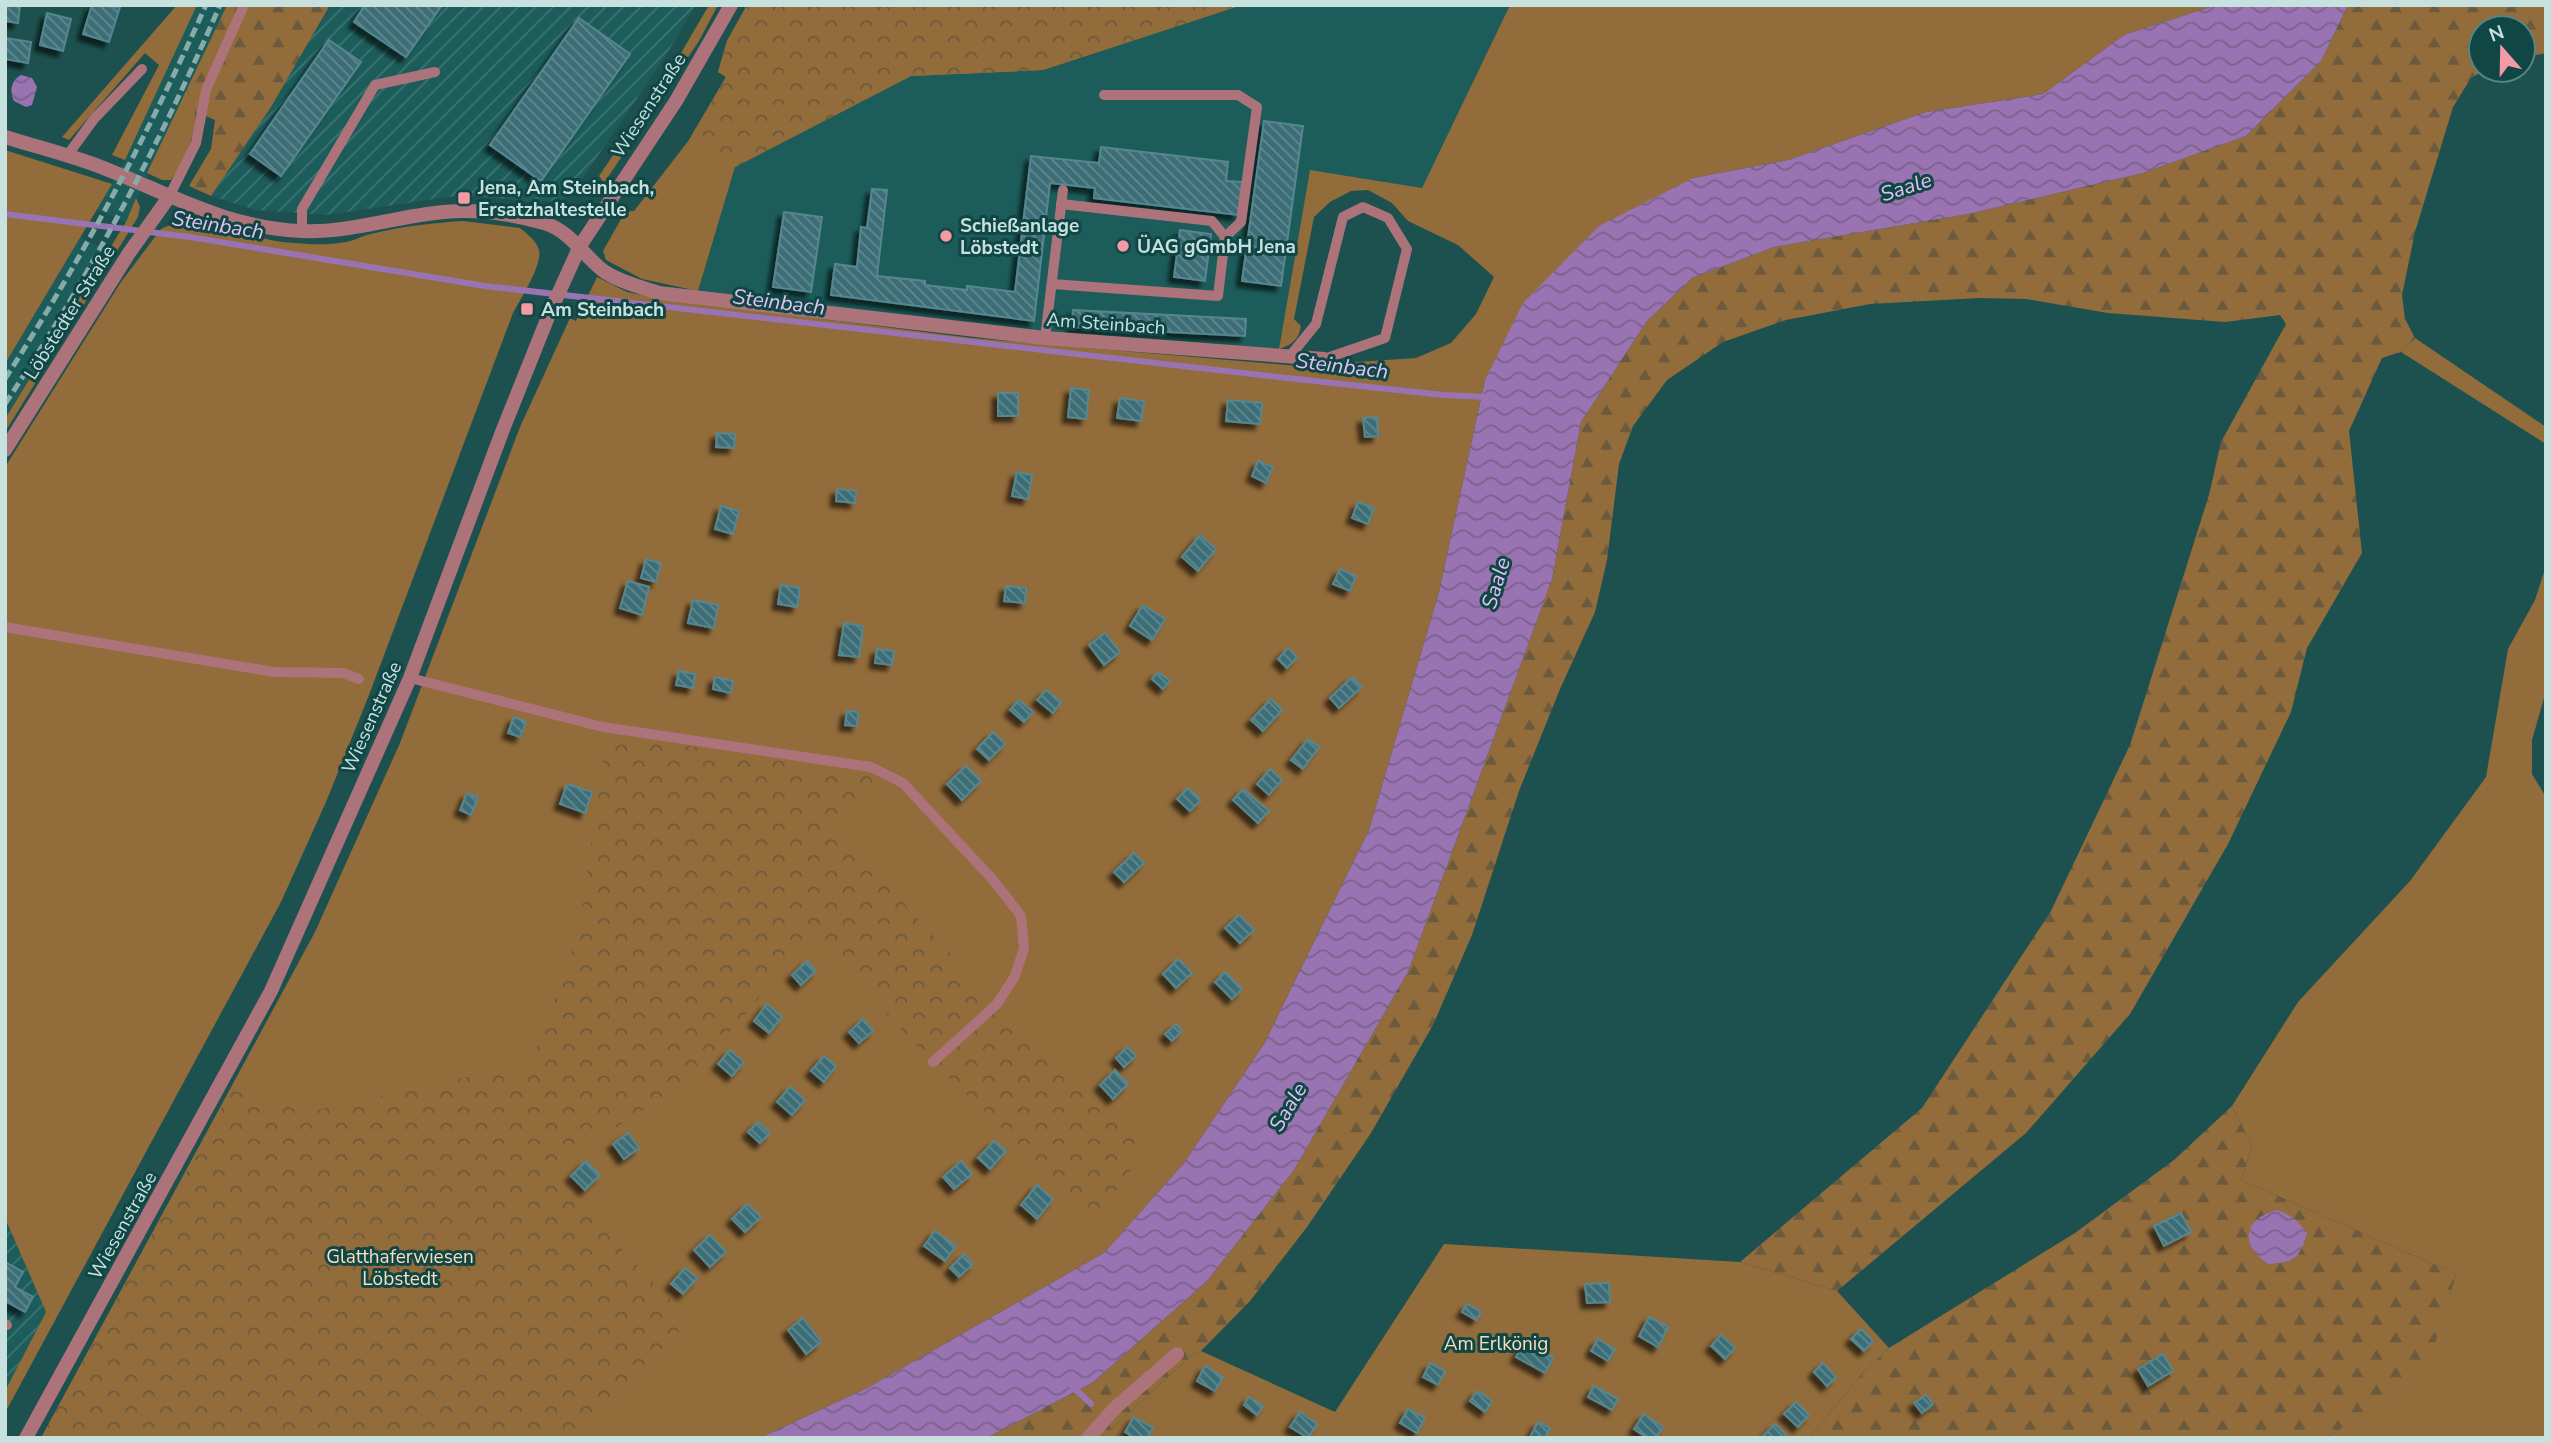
<svg xmlns="http://www.w3.org/2000/svg" width="2551" height="1443" font-family="'Nunito Sans',sans-serif">
<defs>
<pattern id="industrial-furrows" width="10" height="10" patternUnits="userSpaceOnUse" patternTransform="scale(1.75)"><rect width="10" height="10" fill="#1c5d5b"/><path d="M-1 1l2-2M0 10L10 0M9 11l2-2" fill="none" stroke="#3c7472"/></pattern>
<pattern id="forest-firs" width="22" height="20" patternUnits="userSpaceOnUse" patternTransform="scale(1.75)"><rect width="22" height="20" fill="#926c3a"/><path d="M5 1l3.5 6h-7zM16 11l3.5 6h-7z" fill="#6b5a3e"/></pattern>
<pattern id="park-crowns" width="20" height="18" patternUnits="userSpaceOnUse" patternTransform="scale(1.75)"><rect width="20" height="18" fill="#926c3a"/><path d="M2 6a3 3 0 1 1 6 0M12 15a3 3 0 1 1 6 0" fill="none" stroke="#6b5a3e"/></pattern>
<pattern id="water-waves" width="16" height="10" patternUnits="userSpaceOnUse" patternTransform="scale(1.75)"><rect width="16" height="10" fill="#9a73b2"/><path d="M0 5q4-4 8 0t8 0" fill="none" stroke="#79638b"/></pattern>
<pattern id="building-back-hatch" width="6" height="6" patternUnits="userSpaceOnUse" patternTransform="scale(1.75)"><rect width="6" height="6" fill="#3d6e77"/><path d="M-1 5l2 2M0 0l6 6M5-1l2 2" fill="none" stroke="#608990"/></pattern>
<filter id="shadow"><feDropShadow dx="-5.5" dy="5.5" stdDeviation="2" flood-color="#0009"/></filter>
</defs>
<rect width="100%" height="100%" fill="#1d514f"/>
<g fill="#1c5d5b">
<path d="M197,5H227L126,222L97,210L125,160Z"/>
<path d="M1242,5H1510L1422,188L1310,170L1279,349L1100,341L698,291L735,167L911,76L1043,70Z"/>
<path d="M81,237L108,251L5,419V364Z"/>
</g>
<g fill="url(#industrial-furrows)">
<path d="M330,5H696L665,57L578,185L570,195L561,200L536,202L471,196L447,197L326,215L256,210L211,196L271,107Z"/>
<path d="M5,1218L46,1312L5,1391Z"/>
</g>
<g fill="#926c3a">
<path d="M177,5H197L125,160L112,155L159,65L145,53L69,140L62,137Z"/>
<path d="M709,5H718L699,41L604,183L599,176L677,60Z"/>
<path d="M747,5H1242L1043,70L911,76L735,167L698,291L642,279L606,260L603,251L625,212L634,211L689,140L726,77L718,72L727,41Z"/>
<path d="M1510,5H2216L2124,35L2043,94L1926,112L1788,160L1693,178L1485,380L1439,592L1369,830L1264,1044L1184,1163L1104,1253L867,1388L760,1438H41L315,932L400,743L520,427L570,318L576,321L597,277L627,292L663,299L972,338L1298,366L1416,358L1451,343L1476,314L1494,277L1458,245L1408,221L1392,203L1368,190L1351,191L1330,202L1314,217L1294,319L1301,326C1299,340 1291,345 1279,349L1310,170L1422,188Z"/>
<path d="M187,89C189,96 194,103 195,110C199,128 183,166 171,180H162L147,173Z"/>
<path d="M5,150L112,184L5,364Z"/>
<path d="M136,198L140,207L138,217L5,432V419L126,222Z"/>
<path d="M463,221L520,228C527,234 536,240 539,250C543,264 520,300 513,313L369,695L326,802L281,902L5,1413V1391L46,1312L5,1218V467L121,282L161,229C193,212 248,238 282,242C303,244 325,246 346,242C353,241 360,237 367,235C397,227 431,223 463,221Z"/>
<path d="M2415,338L2546,427V444L2401,352Z"/>
<path d="M2546,566V691L2532,740V774L2546,797V1438H2325L2424,1377L2456,1274L2241,1180L2252,1146L2232,1106L2298,1002L2410,881L2486,777L2508,649L2535,600Z"/>
<path d="M1444,1244L1740,1262L1837,1291L1889,1348L1862,1374L1809,1438H1101L1193,1354L1201,1351L1335,1412Z"/>
</g>
<g fill="url(#forest-firs)">
<path d="M227,5H330L271,107L211,196L189,186L211,149L215,120L196,112L187,89Z"/>
<path d="M2348,5H2546V53L2523,58V28H2481V70H2485L2471,78L2453,107L2415,232L2402,295L2405,319L2415,338L2401,352L2382,358L2349,431L2362,553L2307,648L2291,712L2228,844L2130,1014L2026,1133L1837,1291L1740,1262L1922,1108L2051,911L2130,745L2209,495L2221,442L2286,324L2280,315L2225,322L2108,313L2026,299L1979,298L1870,304L1786,320L1723,342L1667,380L1633,426L1619,464L1607,560L1595,612L1560,689L1519,791L1472,935L1433,1025L1371,1133L1307,1227L1250,1301L1201,1351L1193,1354L1101,1438H986L1092,1383L1207,1281L1294,1170L1408,972L1552,579L1581,422L1647,321L1692,278L1774,247L1968,214L2143,173L2246,136L2321,61Z"/>
<path d="M2232,1106L2252,1146L2241,1180L2456,1274L2425,1377L2325,1438H1809L1862,1374L1889,1348L2075,1233L2174,1160Z"/>
</g>
<g fill="url(#park-crowns)">
<path d="M747,5H1242L1043,70L911,76L735,167L689,140L726,77L718,72L727,41Z"/>
<path d="M607,736L711,749L879,778L831,825L997,1004L1145,1149L1096,1219L933,1062L811,937L689,1080L548,1172L690,1321L569,1438H41L231,1090L285,1105L303,1113L531,1063L578,935Z"/>
</g>
<g fill="url(#water-waves)">
<path d="M2216,5H2348L2321,61L2246,136L2143,173L1968,214L1774,247L1692,278L1647,321L1581,422L1552,579L1408,972L1294,1170L1207,1281L1092,1383L986,1438H760L867,1388L1104,1253L1184,1163L1264,1044L1369,830L1439,592L1485,380L1523,303L1599,226L1693,178L1788,160L1926,112L2043,94L2124,35Z"/>
<path d="M21,75L32,78L37,87L32,105L26,107L14,101C9,91 11,80 21,75Z"/>
<path d="M2277,1210C2291,1215 2298,1221 2307,1233C2300,1258 2294,1263 2268,1264C2239,1245 2243,1219 2277,1210Z"/>
</g>
<g fill="none" stroke-linecap="round" stroke-linejoin="round">
<g stroke="#9a73b2" stroke-width="6">
<path d="M5,214L190,237L485,286L1278,377L1443,395L1490,397"/>
<path d="M1072,1386L1091,1404"/>
</g>
</g>
<g fill="url(#building-back-hatch)" stroke="#578791" stroke-width="2" filter="url(#shadow)">
<path d="M5,5H20L18,23L5,21Z"/>
<path d="M92,5L120,7L109,42L83,34Z"/>
<path d="M365,5H442L406,57L354,22Z"/>
<path d="M47,13L71,19L63,51L40,45Z"/>
<path d="M579,18L630,54L541,181L490,145Z"/>
<path d="M5,38L31,42L28,63L5,59Z"/>
<path d="M329,40L361,62L281,176L250,154Z"/>
<path d="M1264,121L1303,126L1281,286L1242,281Z"/>
<path d="M1101,147L1228,162L1226,181L1242,182L1238,215L1094,198L1095,188L1050,183L1034,321L831,295L835,264L857,267L861,227L867,228L872,189L887,190L877,276L925,281V285L967,290V286L1015,292L1031,156L1099,163Z"/>
<path d="M784,212L822,217L811,292L773,287Z"/>
<path d="M1180,230L1211,234L1205,281L1174,277Z"/>
<path d="M1073,310L1246,319L1245,336L1072,327Z"/>
<path d="M1071,388L1089,390L1086,419L1068,417Z"/>
<rect x="998" y="393" width="20" height="23"/>
<path d="M1120,398L1144,401L1141,421L1117,418Z"/>
<path d="M1228,400L1262,403L1260,424L1226,421Z"/>
<path d="M1377,417L1378,436L1365,437L1363,418Z"/>
<path d="M717,433L735,434L734,448L716,447Z"/>
<path d="M1258,461L1273,467L1266,483L1252,476Z"/>
<path d="M1017,472L1032,475L1028,499L1012,496Z"/>
<path d="M837,489L856,491L855,503L836,501Z"/>
<path d="M1358,502L1374,508L1368,524L1352,518Z"/>
<path d="M721,506L739,511L733,534L715,529Z"/>
<path d="M1200,535L1216,549L1198,571L1182,557Z"/>
<path d="M646,559L661,563L656,582L641,578Z"/>
<path d="M1340,569L1356,576L1350,591L1333,584Z"/>
<path d="M628,581L649,587L642,615L620,608Z"/>
<path d="M781,585L800,588L797,607L778,604Z"/>
<path d="M1006,586L1026,588L1025,603L1004,601Z"/>
<path d="M693,600L718,605L714,628L688,623Z"/>
<path d="M1143,605L1165,619L1152,640L1130,626Z"/>
<path d="M844,623L863,626L859,657L839,655Z"/>
<path d="M1105,633L1120,652L1104,665L1089,645Z"/>
<path d="M1288,648L1297,657L1287,668L1278,659Z"/>
<path d="M877,649L894,651L892,665L875,663Z"/>
<path d="M679,671L695,674L693,688L676,685Z"/>
<path d="M1158,672L1170,681L1163,689L1152,679Z"/>
<path d="M715,677L733,681L731,693L713,689Z"/>
<path d="M1352,677L1362,687L1339,708L1330,698Z"/>
<path d="M1046,690L1061,702L1053,713L1037,700Z"/>
<path d="M1271,699L1282,710L1263,731L1251,720Z"/>
<path d="M1019,700L1033,712L1024,722L1010,710Z"/>
<path d="M847,711L858,712L857,726L845,725Z"/>
<path d="M514,717L526,722L520,737L508,733Z"/>
<path d="M993,732L1005,744L989,760L977,749Z"/>
<path d="M1308,739L1319,747L1303,769L1291,760Z"/>
<path d="M966,766L981,781L962,800L947,784Z"/>
<path d="M1270,769L1282,780L1269,795L1257,784Z"/>
<path d="M567,784L592,792L585,813L560,804Z"/>
<path d="M1188,788L1201,800L1190,811L1177,799Z"/>
<path d="M1243,789L1269,811L1258,823L1233,800Z"/>
<path d="M467,793L478,798L471,815L460,810Z"/>
<path d="M1134,853L1144,863L1124,882L1114,872Z"/>
<path d="M1239,915L1254,930L1240,943L1225,928Z"/>
<path d="M1178,959L1192,973L1176,988L1163,974Z"/>
<path d="M807,961L816,971L801,985L792,975Z"/>
<path d="M1225,972L1242,989L1232,999L1215,982Z"/>
<path d="M767,1004L782,1017L769,1033L754,1021Z"/>
<path d="M863,1019L873,1031L859,1043L849,1032Z"/>
<path d="M1176,1024L1182,1031L1172,1041L1165,1034Z"/>
<path d="M1127,1047L1136,1056L1124,1067L1116,1058Z"/>
<path d="M730,1050L744,1062L732,1076L718,1064Z"/>
<path d="M824,1056L836,1066L824,1082L811,1071Z"/>
<path d="M1115,1070L1128,1084L1113,1099L1100,1085Z"/>
<path d="M790,1087L805,1100L792,1115L777,1102Z"/>
<path d="M758,1122L770,1133L760,1143L748,1132Z"/>
<path d="M628,1133L639,1148L624,1159L613,1144Z"/>
<path d="M994,1141L1006,1151L990,1169L978,1158Z"/>
<path d="M586,1161L600,1175L585,1190L571,1176Z"/>
<path d="M961,1161L972,1174L954,1189L943,1177Z"/>
<path d="M1037,1185L1053,1199L1037,1219L1021,1205Z"/>
<path d="M747,1204L761,1217L745,1232L732,1219Z"/>
<path d="M2181,1213L2191,1232L2164,1246L2154,1226Z"/>
<path d="M935,1231L956,1246L945,1261L924,1246Z"/>
<path d="M710,1235L726,1252L710,1267L694,1250Z"/>
<path d="M964,1254L973,1264L959,1277L950,1268Z"/>
<path d="M5,1262L23,1272L15,1287L33,1297L25,1312L5,1301Z"/>
<path d="M685,1268L697,1278L683,1294L671,1284Z"/>
<path d="M1609,1283L1610,1302L1587,1303L1585,1284Z"/>
<path d="M1467,1304L1481,1312L1476,1320L1462,1312Z"/>
<path d="M1649,1317L1668,1327L1658,1347L1639,1336Z"/>
<path d="M803,1318L821,1342L806,1354L788,1330Z"/>
<path d="M1861,1329L1873,1341L1864,1351L1851,1339Z"/>
<path d="M1721,1335L1735,1348L1725,1359L1711,1346Z"/>
<path d="M1598,1339L1615,1349L1608,1361L1591,1351Z"/>
<path d="M1524,1342L1553,1358L1545,1373L1516,1357Z"/>
<path d="M2163,1354L2173,1371L2148,1386L2138,1369Z"/>
<path d="M1430,1363L1445,1371L1438,1385L1423,1377Z"/>
<path d="M1823,1363L1836,1377L1827,1386L1814,1372Z"/>
<path d="M1205,1366L1223,1377L1215,1391L1197,1381Z"/>
<path d="M1594,1386L1618,1399L1612,1410L1588,1397Z"/>
<path d="M1477,1391L1492,1401L1485,1412L1470,1401Z"/>
<path d="M1926,1395L1933,1404L1922,1413L1914,1403Z"/>
<path d="M1249,1397L1263,1406L1257,1415L1244,1405Z"/>
<path d="M1796,1402L1809,1415L1798,1427L1784,1414Z"/>
<path d="M1408,1409L1425,1418L1417,1433L1400,1423Z"/>
<path d="M1300,1412L1317,1424L1308,1438L1290,1427Z"/>
<path d="M1644,1414L1663,1427L1655,1438H1647L1634,1429Z"/>
<path d="M1134,1417L1153,1428L1147,1438H1135L1125,1432Z"/>
<path d="M1538,1422L1550,1428L1545,1438L1530,1437Z"/>
<path d="M1775,1424L1786,1435L1784,1438L1762,1437Z"/>
</g>
<g fill="none" stroke-linecap="round" stroke-linejoin="round">
<g stroke="#ac737a" stroke-width="10">
<path d="M1104,95H1238L1257,107L1241,222L1225,237"/>
<path d="M67,156L94,119L142,69"/>
<path d="M169,197L196,143L206,90L244,5"/>
<path d="M302,231V209L375,85L435,72"/>
<path d="M1052,284L1218,296L1225,237L1212,221L1061,204"/>
<path d="M1045,338L1063,190"/>
<path d="M1290,356L1316,324L1343,217L1363,207L1388,218L1407,249L1385,338L1324,359"/>
<path d="M5,627L274,672L343,673L359,679"/>
<path d="M410,678L603,727L871,767L903,783L994,881L1021,916L1024,948L1015,976L997,1004L933,1062"/>
<path d="M5,1324L7,1325"/>
</g>
<g stroke="#ac737a" stroke-width="14">
<path d="M5,137C37,147 70,155 101,167C170,194 226,228 302,231C350,233 397,216 444,212C477,209 512,214 544,223C571,231 583,256 605,272C622,283 641,287 659,293L1045,338L1324,359"/>
<path d="M5,450L129,253L169,197"/>
<path d="M1088,1438L1115,1408L1177,1354"/>
</g>
<path stroke="#ac737a" stroke-width="14" d="M26,1438L271,991L410,678L502,432L550,312L580,246L676,101L731,5"/>
<g stroke="#87aba9" stroke-width="5" stroke-dasharray="10 5" stroke-linecap="butt">
<path d="M5,379C82,259 148,135 206,5"/>
<path d="M5,404C89,278 160,144 220,5"/>
</g>
</g>
<g fill="#f49aa5" stroke="#104644" stroke-width="2.5">
<rect x="457" y="191" width="14" height="14" rx="3.5"/>
<circle cx="946" cy="236" r="7"/>
<circle cx="1123" cy="246" r="7"/>
<rect x="520" y="302" width="14" height="14" rx="3.5"/>
</g>
<g text-anchor="middle" stroke-width="6" stroke-linejoin="round" paint-order="stroke">
<g font-size="19" fill="#c7e1df" stroke="#104644">
<text transform="translate(648 105) rotate(-57)" y="7">Wiesenstraße</text>
<text transform="translate(69 312) rotate(-58)" y="7">Löbstedter Straße</text>
<text transform="translate(1106 323) rotate(4)" y="7">Am Steinbach</text>
<text transform="translate(371 717) rotate(-66)" y="7">Wiesenstraße</text>
<text transform="translate(122 1225) rotate(-61)" y="7">Wiesenstraße</text>
</g>
<g font-size="19" font-weight="bold" fill="#c7e1df" stroke="#104644" text-anchor="start">
<text x="478" y="194">Jena, Am Steinbach,<tspan x="478" dy="22">Ersatzhaltestelle</tspan></text>
<text x="960" y="232">Schießanlage<tspan x="960" dy="22">Löbstedt</tspan></text>
<text x="1137" y="253">ÜAG gGmbH Jena</text>
<text x="541" y="316">Am Steinbach</text>
</g>
<g font-size="19" fill="#fadebe" stroke="#104644">
<text x="400" y="1263">Glatthaferwiesen<tspan x="400" dy="22">Löbstedt</tspan></text>
<text x="1496" y="1350">Am Erlkönig</text>
</g>
<g font-size="21" font-style="italic" fill="#e1c1f6" stroke="#104644">
<text transform="translate(1906 187) rotate(-18)" y="7">Saale</text>
<text transform="translate(218 225) rotate(9)" y="7">Steinbach</text>
<text transform="translate(779 302) rotate(7)" y="7">Steinbach</text>
<text transform="translate(1342 366) rotate(7)" y="7">Steinbach</text>
<text transform="translate(1496 583) rotate(-73)" y="7">Saale</text>
<text transform="translate(1288 1107) rotate(-59)" y="7">Saale</text>
</g>
</g>
<rect width="2551" height="1443" fill="none" stroke="#c7e1df" stroke-width="14"/>
<g transform="translate(2502 49) rotate(340)"><circle r="33" fill="#104644" stroke="#598482" stroke-width="2"/>
<path d="M0-5L12 26L0 18L-12 26Z" fill="#f49aa5"/>
<text y="-10" font-size="19" font-weight="bold" text-anchor="middle" fill="#c7e1df">N</text>
</g>
</svg>
